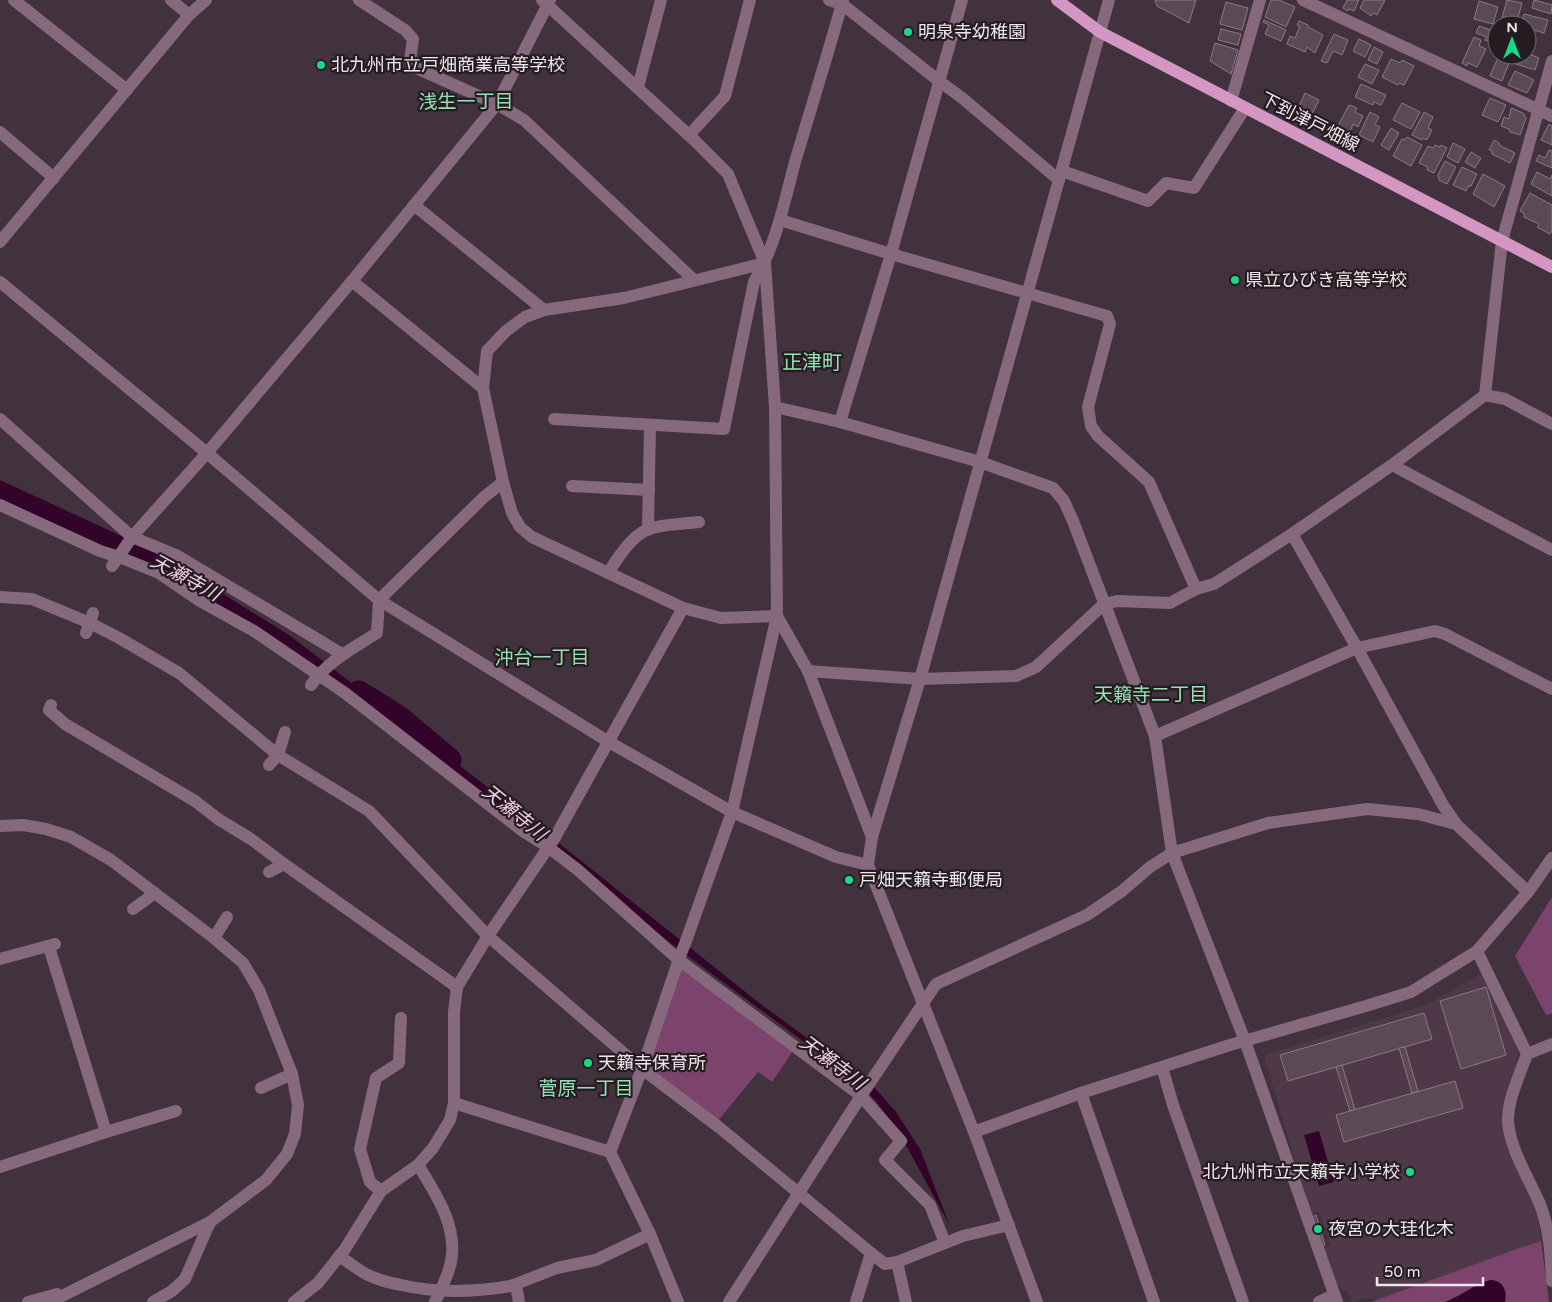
<svg xmlns="http://www.w3.org/2000/svg" width="1552" height="1302" font-family="'Varela Round','Noto Sans JP',sans-serif">
<rect width="100%" height="100%" fill="#42323d"/>
<path fill="#4f3949" d="M1481,974L1488,984L1518,1048L1517,1065L1504,1104L1538,1214L1541,1241L1380,1300L1365,1298L1356,1302H1352L1348,1292L1338,1286L1324,1248L1331,1245L1319,1212L1311,1215L1265,1059V1055L1426,1005Z"/>
<g fill="#7c436d">
<path d="M1552,897V1014L1546,1015L1515,956Z"/>
<path d="M680,965L795,1048L772,1082L758,1072L717,1122L646,1068Z"/>
<path d="M1541,1241L1549,1302H1371L1520,1248Z"/>
</g>
<g fill="#320429">
<path d="M0,480L143,546L199,579L289,635L511,805L758,1002L875,1088L896,1112L920,1149L950,1226L900,1134L876,1101L853,1078L673,945L536,834L298,654L85,538L0,499Z"/>
<path d="M1319,1131L1334,1182L1319,1186L1304,1135Z"/>
<path d="M1490,1280C1502,1280 1508,1290 1505,1302H1445C1461,1296 1473,1285 1490,1280Z"/>
</g>
<g fill="none" stroke-linecap="round" stroke-linejoin="round">
<path stroke="#320429" stroke-width="25" d="M359,693L399,718L449,760"/>
</g>
<g fill="#5b4955" stroke="#8b7986">
<path d="M1155,0H1196L1189,23L1157,6Z"/>
<path d="M1271,0H1279L1295,7L1286,27L1265,17Z"/>
<path d="M1347,0H1359L1354,11L1349,9L1348,11L1343,8Z"/>
<path d="M1364,0H1385L1377,15L1373,13L1371,16L1360,8Z"/>
<path d="M1507,0L1522,3L1516,25L1507,23V25H1500Z"/>
<path d="M1534,0L1552,5L1551,14L1532,8Z"/>
<path d="M1479,1L1498,7L1493,24L1474,19Z"/>
<path d="M1226,2L1248,8L1242,30L1220,24Z"/>
<path d="M1524,14L1548,20L1544,33L1527,28V25H1521Z"/>
<path d="M1264,20L1286,30L1281,41L1265,34L1269,25L1263,22Z"/>
<path d="M1299,21L1308,25V27L1323,35L1315,53L1307,47L1305,52L1287,44L1290,36L1295,38L1300,26L1297,25Z"/>
<path d="M1479,26L1494,31L1490,42L1485,40L1487,37L1476,33Z"/>
<path d="M1221,29L1241,34L1238,45L1218,40Z"/>
<path d="M1334,34L1348,40L1342,55L1333,51L1327,63L1321,61Z"/>
<path d="M1474,37L1481,40L1479,46L1486,49L1477,67L1468,63L1467,66L1462,63Z"/>
<path d="M1359,39L1371,45L1365,57L1353,51Z"/>
<path d="M1215,43L1238,50L1231,74L1210,61Z"/>
<path d="M1374,47L1383,52L1377,64L1368,60Z"/>
<path d="M1527,53L1539,58L1535,70L1513,63L1516,55H1527Z"/>
<path d="M1498,58L1509,63L1502,81L1490,76Z"/>
<path d="M1391,59L1400,63L1402,60L1414,66L1404,85L1399,83L1398,85L1382,77Z"/>
<path d="M1365,64L1379,70L1372,84L1358,77Z"/>
<path d="M1515,71L1534,80L1527,93L1508,85Z"/>
<path d="M1361,84L1386,95L1381,105L1374,102L1373,105L1355,97Z"/>
<path d="M1305,93L1319,100L1312,114L1301,108L1300,104Z"/>
<path d="M1490,98L1506,105L1498,122L1482,115Z"/>
<path d="M1402,103L1420,112L1411,129L1393,120Z"/>
<path d="M1349,105L1357,108L1355,112L1363,116L1358,127L1353,124L1350,132L1338,126Z"/>
<path d="M1511,108L1523,113L1526,118L1520,135L1510,132L1509,129L1501,126L1504,117L1509,119Z"/>
<path d="M1370,112L1379,117L1375,124L1380,127L1373,142L1359,135Z"/>
<path d="M1424,112L1433,117L1428,128L1432,130L1427,140L1423,138L1422,140L1412,135Z"/>
<path d="M1549,124L1552,126V145L1541,140Z"/>
<path d="M1391,128L1399,133L1389,150L1381,145Z"/>
<path d="M1407,137L1422,145L1411,166L1393,156L1402,139L1405,140Z"/>
<path d="M1494,140L1499,143V145L1515,153L1510,163L1492,154V151L1489,150Z"/>
<path d="M1453,143L1465,149L1458,163L1447,157Z"/>
<path d="M1435,145L1440,147L1441,145L1447,148L1434,173L1427,170L1428,167L1419,163L1428,146L1433,148Z"/>
<path d="M1549,150L1552,151V168L1536,161L1539,155L1545,158Z"/>
<path d="M1471,152L1481,158L1475,168L1465,162Z"/>
<path d="M1445,161L1456,167L1447,184L1439,180L1438,175Z"/>
<path d="M1462,167L1477,174L1471,186H1468L1466,191L1453,185Z"/>
<path d="M1537,172L1550,179L1552,175V196L1531,184Z"/>
<path d="M1483,174L1505,186L1494,207L1473,194Z"/>
<path d="M1530,193L1552,205V231L1550,234L1537,227L1539,224L1524,217V213L1520,211Z"/>
<path d="M1486,987L1506,1055L1461,1069L1440,1001Z"/>
<path d="M1424,1013L1432,1039L1288,1081L1280,1055Z"/>
<path d="M1405,1047L1418,1091L1412,1093L1399,1048Z"/>
<path d="M1342,1065L1355,1110L1350,1111L1336,1067Z"/>
<path d="M1455,1081L1463,1108L1344,1142L1336,1115Z"/>
<path d="M1316,1215L1325,1245L1321,1246L1312,1217Z"/>
</g>
<g fill="none" stroke-linecap="round" stroke-linejoin="round">
<g stroke="#87697e" stroke-width="12">
<path d="M14,0L127,90"/>
<path d="M171,0L189,15"/>
<path d="M359,0L405,30L413,39L410,61L416,68L497,104L524,120L694,280"/>
<path d="M542,0L694,140L728,174L765,263L775,407L777,616L732,812L686,941L680,956L642,1069L720,1128L871,1253L856,1302"/>
<path d="M829,0L842,4L939,81L961,97L1059,180"/>
<path d="M1303,0L1552,116"/>
<path d="M638,87L661,0"/>
<path d="M1231,101L1260,0"/>
<path d="M0,132L54,178"/>
<path d="M689,135L725,96L750,0"/>
<path d="M1062,171L1148,201L1166,183L1194,188L1245,108"/>
<path d="M414,205L544,310"/>
<path d="M780,220L891,254L1107,316L1110,324L1088,407L1091,426L1098,436L1149,482L1196,589"/>
<path d="M0,242L189,15L206,0"/>
<path d="M765,263L624,298L544,310L525,317L506,331L487,351L483,388L503,482L512,513L520,527L532,537L683,608L721,618L777,616"/>
<path d="M352,281L483,388"/>
<path d="M0,282L207,453L379,600L609,742L732,812L836,857L868,865"/>
<path d="M1485,395L1505,399L1552,424"/>
<path d="M775,407L840,422L980,462L1053,488L1064,501L1073,521L1155,736L1172,853L1245,1041L1337,1302"/>
<path d="M0,419L132,537L176,555L342,654"/>
<path d="M554,419L724,429L754,282C776,245 784,203 795,162C811,108 828,54 843,0"/>
<path d="M840,422L891,254L962,0"/>
<path d="M1392,465L1552,550"/>
<path d="M572,486L649,490"/>
<path d="M0,505L100,551L119,557L159,573L200,601L254,631L345,693L524,832L548,847L578,870L679,960L861,1096L901,1141L885,1160L930,1205L945,1243"/>
<path d="M648,530L650,425"/>
<path d="M1292,534L1357,648L1443,805L1456,824L1528,892"/>
<path d="M112,566L132,537L207,453L352,281L497,104L550,0"/>
<path d="M608,573C617,559 628,542 641,533C654,524 684,524 699,522"/>
<path d="M0,597L32,599L90,623L119,638L179,673L278,755L369,811L488,936L642,1069L610,1152L650,1234L678,1302"/>
<path d="M777,616L808,671L872,837"/>
<path d="M86,633L93,613"/>
<path d="M808,671L920,679L1016,676L1036,667L1104,604L1117,601L1170,603L1196,589L1214,584L1292,534L1392,465L1485,395L1502,241L1552,61"/>
<path d="M311,685C328,661 353,648 377,633L379,600L484,497L503,482"/>
<path d="M51,705L49,710L65,724L195,801L218,819L251,839L284,864L457,987"/>
<path d="M1155,736L1357,648L1435,631L1445,634L1552,689"/>
<path d="M269,765L278,755L285,732"/>
<path d="M0,826L23,825L46,829L71,837L111,860L214,938L243,963L259,990L292,1074L298,1105L295,1134L287,1154L266,1180L210,1222L50,1302"/>
<path d="M269,872L284,864"/>
<path d="M133,909L155,893"/>
<path d="M214,938L227,917"/>
<path d="M49,947L106,1132"/>
<path d="M1477,951L1527,1054C1520,1075 1508,1098 1508,1120C1509,1147 1528,1177 1539,1202C1549,1225 1551,1255 1552,1281"/>
<path d="M0,959L55,944"/>
<path d="M1527,1054L1552,1044"/>
<path d="M1162,1067L1173,1105L1243,1302"/>
<path d="M261,1088L292,1074"/>
<path d="M1081,1093L1154,1302"/>
<path d="M454,1103L610,1152"/>
<path d="M974,1132L1081,1093L1230,1045L1366,1006L1411,992L1477,951L1528,892L1552,858"/>
<path d="M418,1165C436,1194 458,1227 451,1262C448,1276 441,1290 435,1302"/>
<path d="M0,1167L106,1132L176,1111"/>
<path d="M381,1191L370,1182L360,1149L376,1078L399,1063L401,1018"/>
<path d="M871,1253L885,1264L897,1262L963,1236L1009,1225"/>
<path d="M339,1256C349,1262 358,1270 368,1275C379,1280 390,1283 401,1285C440,1294 478,1292 516,1285L519,1302"/>
<path d="M897,1262L906,1302"/>
<path d="M511,1286L557,1268L596,1260L650,1234"/>
<path d="M28,1302L57,1294"/>
<path d="M153,1302L172,1291L185,1279L210,1222"/>
<path d="M294,1302L318,1283L345,1249L381,1191L418,1165L433,1148L450,1120L454,1103V1012L457,987L488,936L554,839L683,608"/>
<path d="M729,1302L861,1096L936,984L1087,915L1122,891L1150,867L1172,853L1268,823L1367,809L1418,814L1456,824"/>
<path d="M1037,1302L974,1132L868,865L872,837L920,679L1109,0"/>
<path d="M1319,1302L1334,1295"/>
</g>
<path stroke="#d497c3" stroke-width="12" d="M1057,0L1100,32L1552,267"/>
</g>
<g fill="#19d988" stroke="#241c21" stroke-width="2">
<circle cx="908" cy="32" r="5"/>
<circle cx="321" cy="65" r="5"/>
<circle cx="1235" cy="280" r="5"/>
<circle cx="849" cy="880" r="5"/>
<circle cx="588" cy="1063" r="5"/>
<circle cx="1410" cy="1172" r="5"/>
<circle cx="1318" cy="1229" r="5"/>
</g>
<g text-anchor="middle" stroke-width="4.5" stroke-linejoin="round" paint-order="stroke">
<g font-size="18" fill="#f0e6ed" stroke="#241c21" text-anchor="start">
<text x="918" y="38">明泉寺幼稚園</text>
<text x="331" y="71">北九州市立戸畑商業高等学校</text>
<text x="1245" y="286">県立ひびき高等学校</text>
<text x="859" y="886">戸畑天籟寺郵便局</text>
<text x="598" y="1069">天籟寺保育所</text>
<text x="1400" y="1178" text-anchor="end">北九州市立天籟寺小学校</text>
<text x="1328" y="1235">夜宮の大珪化木</text>
</g>
<g font-size="18" fill="#f0e6ed" stroke="#241c21">
<text transform="translate(1310 122) rotate(27)" y="6">下到津戸畑線</text>
</g>
<g font-size="19" fill="#93e1b3" stroke="#241c21">
<text x="466" y="108">浅生一丁目</text>
<text x="542" y="664">沖台一丁目</text>
<text x="1151" y="701">天籟寺二丁目</text>
<text x="586" y="1095">菅原一丁目</text>
</g>
<g font-size="19" font-style="italic" fill="#f4cee8" stroke="#241c21">
<text transform="translate(186 577) rotate(29)" y="7">天瀬寺川</text>
<text transform="translate(515 812) rotate(39)" y="7">天瀬寺川</text>
<text transform="translate(833 1062) rotate(37)" y="7">天瀬寺川</text>
</g>
<g font-size="20" fill="#93e1b3" stroke="#241c21">
<text x="812" y="369">正津町</text>
</g>
</g>
<g transform="translate(1512 40)"><circle r="24" fill="#241c21" stroke="#766d73"/>
<path d="M0-4L9 19L0 12L-9 19Z" fill="#19d988"/>
<text y="-8" font-size="14" font-weight="bold" text-anchor="middle" fill="#f0e6ed">N</text>
</g>
<path d="M1377 1277v8h106v-8" fill="none" stroke="#f0e6ed" stroke-width="2.5"/>
<text x="1384" y="1277" font-size="15" fill="#f0e6ed" stroke="#241c21" stroke-width="4" paint-order="stroke">50 m</text>
</svg>
